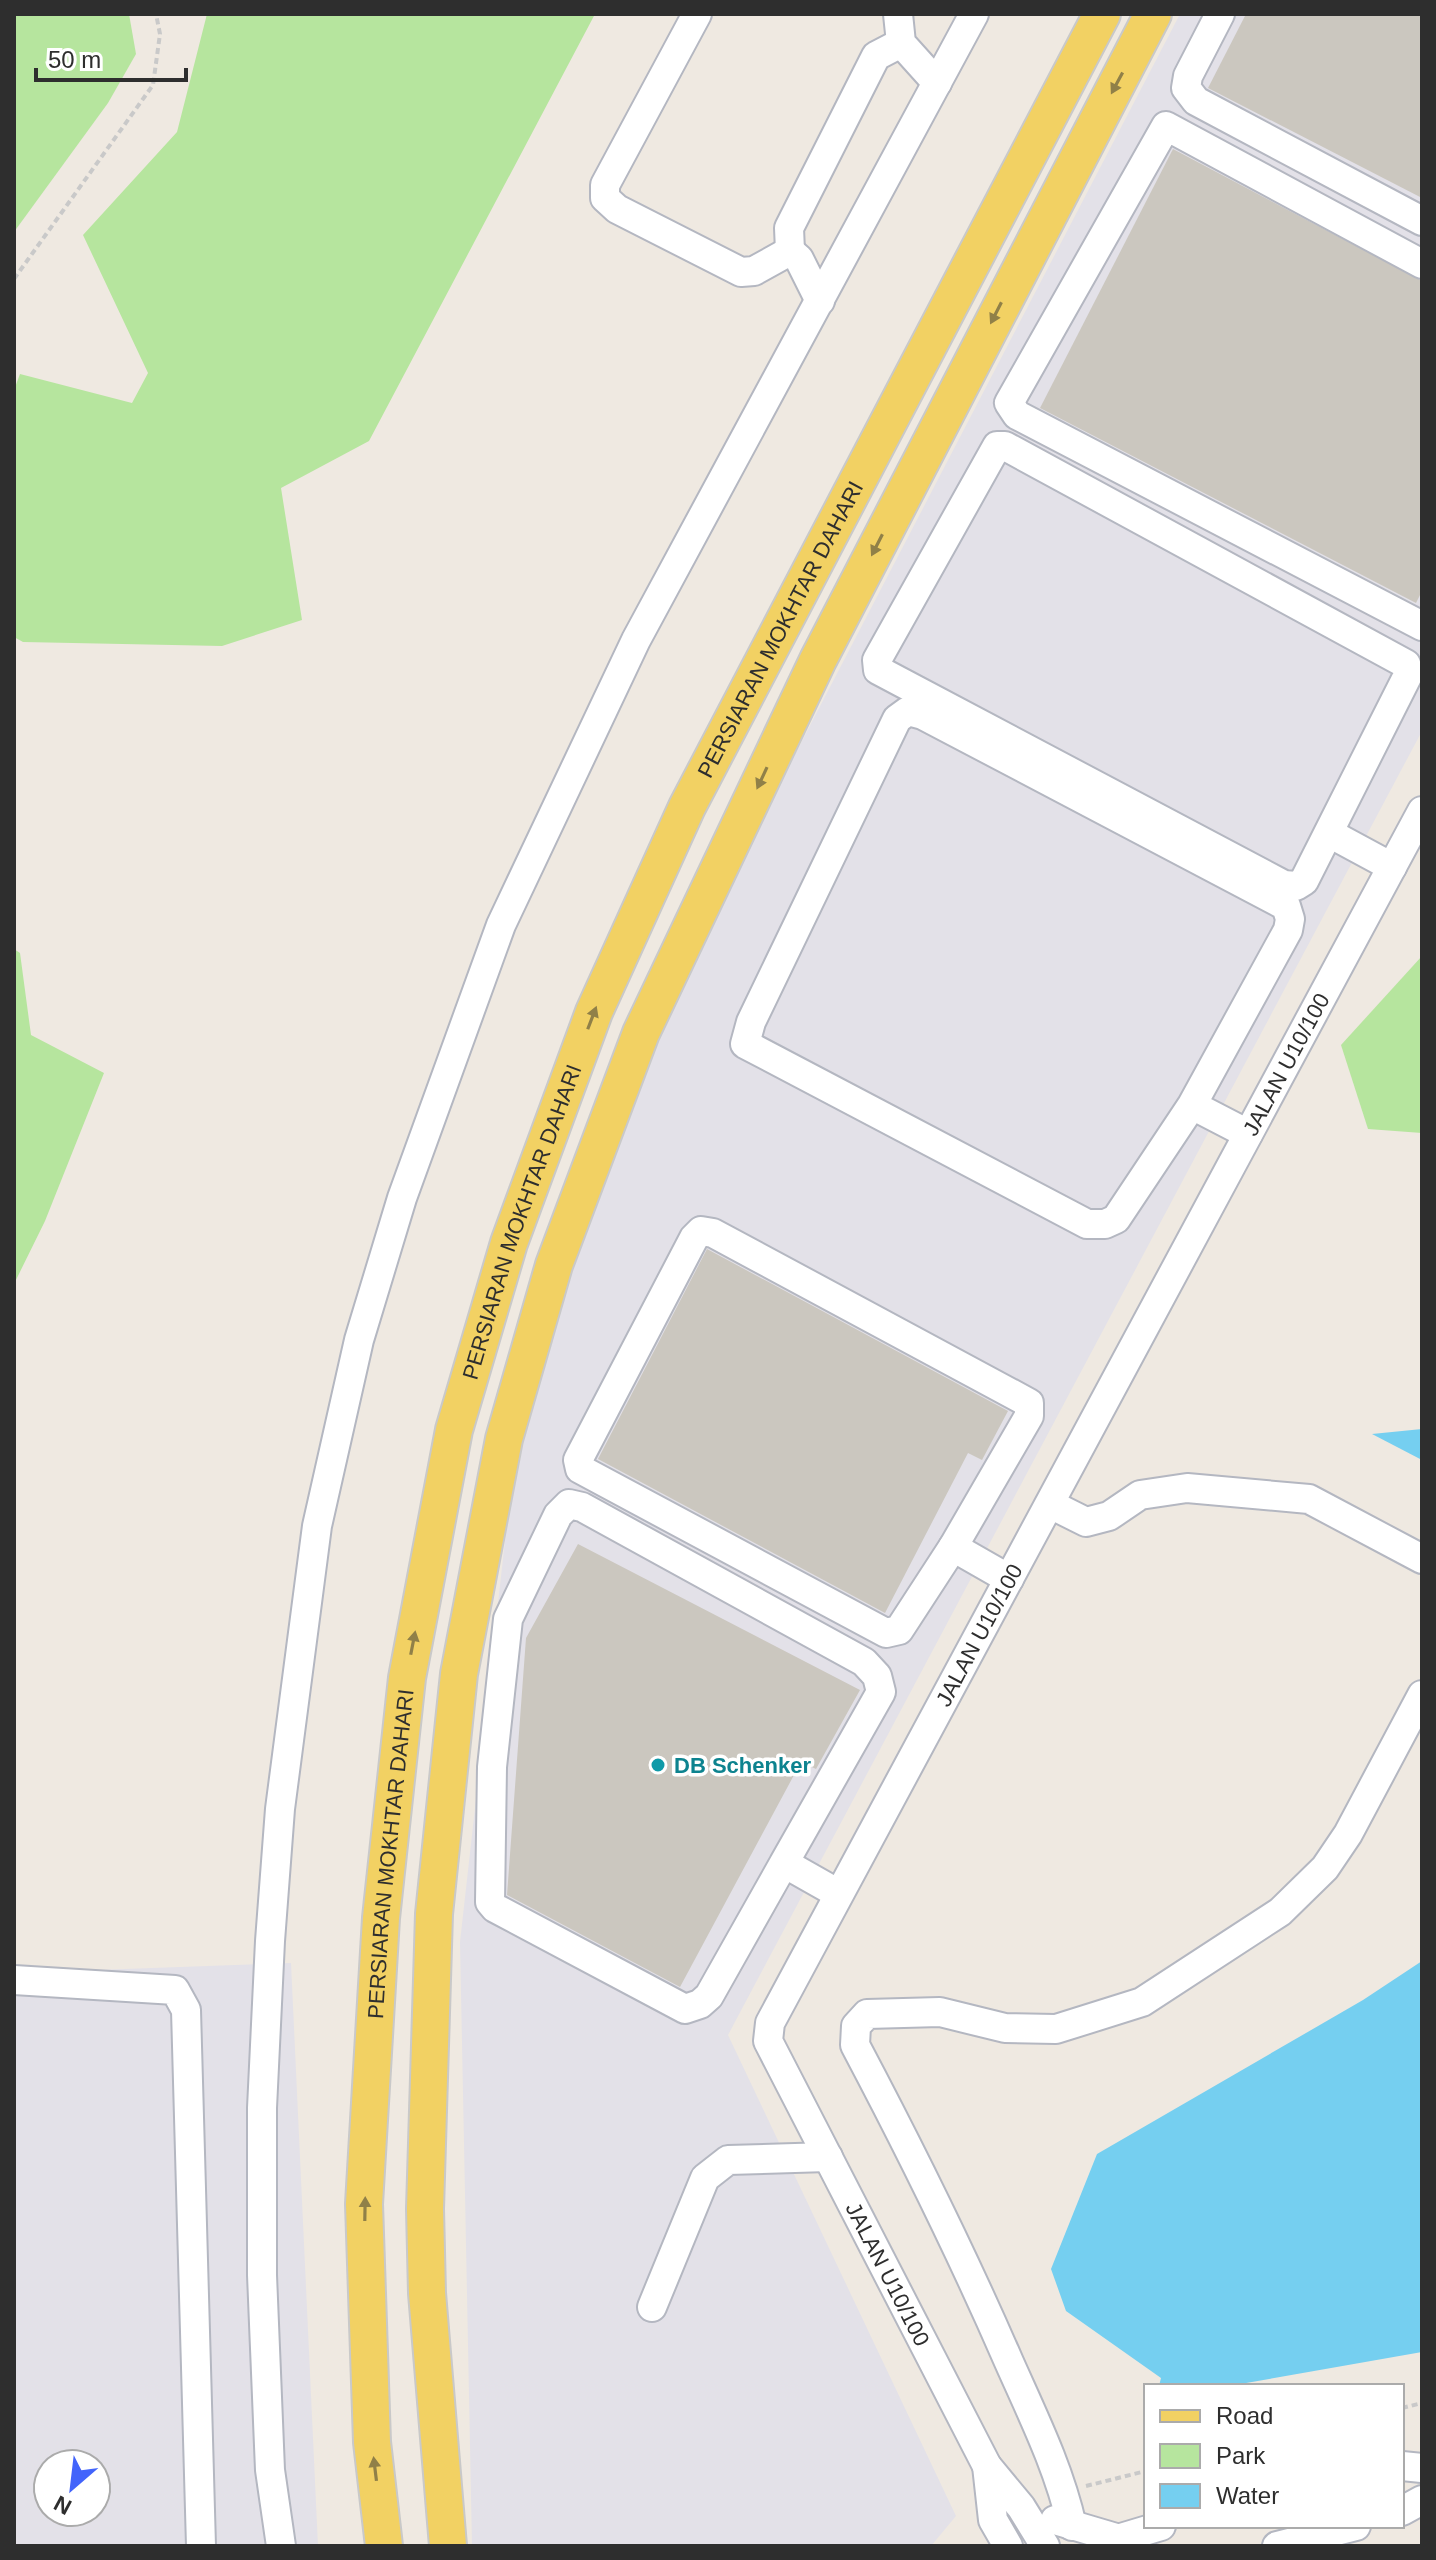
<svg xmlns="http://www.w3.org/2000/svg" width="1436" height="2560" font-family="Arial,sans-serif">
<rect width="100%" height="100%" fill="#efe9e1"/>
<g fill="#e3e1e8" fill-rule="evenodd">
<path d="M1180,14H1422V731L728,2035L956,2516L931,2546H472L460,1942L519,1416L687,962Z"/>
<path d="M291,1963L318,2546H14V1973ZM48,2464H96V2512H48Z"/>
</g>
<g fill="#b6e59e">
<path d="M14,14H129L136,54L108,103L14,232Z"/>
<path d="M207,14H595L369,441L281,488L302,620L222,646L23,642L14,637V390L20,374L132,403L148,373L83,235L177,132Z"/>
<path d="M14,949L20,953L31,1035L104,1073L45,1221L14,1284Z"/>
<path d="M1422,956V1133L1368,1129L1341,1045Z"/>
</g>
<g fill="#75cff0">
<path d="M1422,1429V1460L1372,1434Z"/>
<path d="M1422,1961V2352L1229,2386H1159L1161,2378L1066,2311L1051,2269L1097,2154L1363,2000Z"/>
</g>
<g fill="#cbc7bf">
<path d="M1246,14H1422V198L1208,88Z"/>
<path d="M1173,149L1422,281V591L1416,603L1040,408Z"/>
<path d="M707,1249L1008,1411L982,1460L968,1453L885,1613L598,1459Z"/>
<path d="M578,1544L860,1690L816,1769L801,1762L680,1987L507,1895L526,1638Z"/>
</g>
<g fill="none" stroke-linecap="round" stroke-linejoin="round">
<g stroke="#b4b7c1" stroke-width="32">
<g id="minor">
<path d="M697,14L605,185V198L617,209L741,272L754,271L790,251L799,259L820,301"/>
<path d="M898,14L901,43L937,83"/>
<path d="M1220,14L1188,76L1186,88L1196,101L1422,221"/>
<path d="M790,251L789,228L876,56L901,43"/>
<path d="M1422,264L1166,126L1009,403L1017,415L1422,626"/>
<path d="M997,446H1005L1406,664L1409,673L1304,881L1296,886L1284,885L878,670L877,660Z"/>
<path d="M1329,833L1392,867"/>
<path d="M1192,1105L1288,930L1290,919L1286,906L923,715L908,711L897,719L751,1022L745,1044L1087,1224H1105L1116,1219L1192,1105L1248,1134"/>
<path d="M701,1231L713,1233L1029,1403V1416L953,1547L899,1630L886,1633L580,1469L578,1460L694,1238Z"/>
<path d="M1050,1504L1086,1522L1109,1516L1140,1495L1187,1488L1309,1499L1422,1559"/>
<path d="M953,1547L1009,1579"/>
<path d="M784,1863L881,1692L877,1676L864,1662L582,1507L569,1504L558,1515L508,1619L492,1767L490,1902L495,1908L685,2009L700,2004L709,1996L784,1863L837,1893"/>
<path d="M14,1980L175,1990L186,2010L201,2546"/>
<path d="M652,2307L705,2178L728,2160L828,2157"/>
<path d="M987,2466L993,2520L1008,2546"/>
<path d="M1402,2466L1422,2468"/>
<path d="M1402,2511L1422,2500"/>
<path d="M1055,2520L1116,2538"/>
<path d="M1072,2526C1059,2468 1033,2416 1009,2362C962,2254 910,2149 855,2045L856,2026L867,2014L940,2012L1005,2028L1056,2029L1142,2002L1280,1912L1325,1868L1348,1834L1422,1695"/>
<path d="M1101,2544L1161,2526"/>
<path d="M281,2546L270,2470L262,2275V2108L270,1941L280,1809L317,1526L359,1340L402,1198L501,925L636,640L974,14"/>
<path id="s1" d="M1045,2546L1021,2507L987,2466L768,2041L770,2023L1422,811"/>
<path d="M1277,2546L1356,2526"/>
</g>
</g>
<g stroke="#c9c9c9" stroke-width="40">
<g id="major">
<path id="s2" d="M384,2546L372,2442L364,2204L381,1918L407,1678L454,1430L509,1243L594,1012L687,807L1102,14"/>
<path d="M448,2546L427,2293L425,2209L434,1914L459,1674L504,1439L554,1265L641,1033L818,660L1153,14"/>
</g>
</g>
<g stroke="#c9c9c9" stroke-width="4" stroke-dasharray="6 4" stroke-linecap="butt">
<path d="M14,279L153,85L160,34L156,14"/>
<path d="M1402,2408L1422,2403"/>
<path d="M1086,2486L1146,2471"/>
</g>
<use href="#minor" stroke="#fff" stroke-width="28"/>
<use href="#major" stroke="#f2d163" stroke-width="36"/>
</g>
<defs><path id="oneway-solid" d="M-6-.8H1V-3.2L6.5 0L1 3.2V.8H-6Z" transform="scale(2)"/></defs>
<g fill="#908048">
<use href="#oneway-solid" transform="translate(1117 83) rotate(118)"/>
<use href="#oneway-solid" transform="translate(996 313) rotate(117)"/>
<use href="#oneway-solid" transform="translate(877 545) rotate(117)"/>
<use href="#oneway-solid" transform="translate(762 778) rotate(115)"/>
<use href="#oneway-solid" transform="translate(592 1018) rotate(-69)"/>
<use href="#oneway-solid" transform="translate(413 1643) rotate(-79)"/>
<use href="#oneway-solid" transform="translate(365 2209) rotate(-89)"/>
<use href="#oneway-solid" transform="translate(375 2469) rotate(-97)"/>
</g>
<circle fill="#0f9aa8" stroke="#fff" stroke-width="3" cx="658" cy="1765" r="8"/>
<g text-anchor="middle" stroke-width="7" stroke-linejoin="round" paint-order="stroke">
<g font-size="22" fill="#2e2e2e" stroke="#fff">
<text dy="8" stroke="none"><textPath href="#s2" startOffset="1990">PERSIARAN MOKHTAR DAHARI</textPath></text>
<text dy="8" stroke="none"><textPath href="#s1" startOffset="1684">JALAN U10/100</textPath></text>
<text dy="8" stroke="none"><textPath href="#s2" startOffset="1342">PERSIARAN MOKHTAR DAHARI</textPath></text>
<text dy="8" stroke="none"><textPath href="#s1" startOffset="1036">JALAN U10/100</textPath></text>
<text dy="8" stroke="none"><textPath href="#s2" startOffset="694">PERSIARAN MOKHTAR DAHARI</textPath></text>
<text transform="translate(888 2274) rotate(63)" y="8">JALAN U10/100</text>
</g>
<g font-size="22" font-weight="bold" fill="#0d838f" stroke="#fff" text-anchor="start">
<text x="674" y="1773">DB Schenker</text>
</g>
</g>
<rect width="1436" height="2560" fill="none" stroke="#2e2e2e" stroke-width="32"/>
<rect x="1144" y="2384" width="260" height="144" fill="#ffffff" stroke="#ababab" stroke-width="2"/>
<rect x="1160" y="2410" width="40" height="12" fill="#f2d163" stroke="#ababab" stroke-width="2"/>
<text x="1216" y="2424" font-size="24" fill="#2e2e2e">Road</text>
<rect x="1160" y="2444" width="40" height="24" fill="#b6e59e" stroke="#ababab" stroke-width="2"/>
<text x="1216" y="2464" font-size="24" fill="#2e2e2e">Park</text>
<rect x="1160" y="2484" width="40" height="24" fill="#75cff0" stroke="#ababab" stroke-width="2"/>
<text x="1216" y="2504" font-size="24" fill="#2e2e2e">Water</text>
<g transform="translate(72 2488) rotate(208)"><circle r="38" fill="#ffffff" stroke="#ababab" stroke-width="2"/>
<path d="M0-6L14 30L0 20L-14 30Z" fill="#4264fb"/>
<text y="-12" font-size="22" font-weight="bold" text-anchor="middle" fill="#2e2e2e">N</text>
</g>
<path d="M36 68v12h150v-12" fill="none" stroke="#2e2e2e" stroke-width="4"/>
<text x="48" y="68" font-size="24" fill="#2e2e2e" stroke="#ffffff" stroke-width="6" paint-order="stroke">50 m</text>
</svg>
